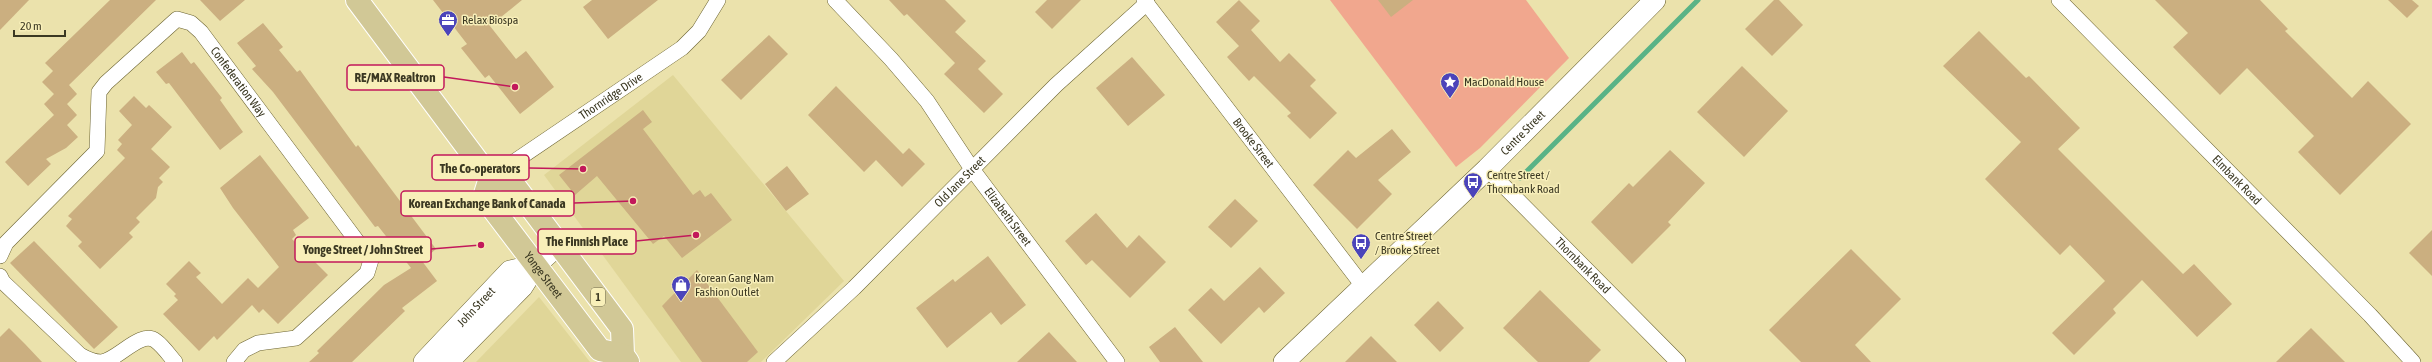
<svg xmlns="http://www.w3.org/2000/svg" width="2432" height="362" font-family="'Asap Condensed',sans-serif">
<rect width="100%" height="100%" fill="#ebe2ac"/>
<g fill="#e0d698">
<path d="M673,75L844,281L761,362H681L544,175Z"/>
<path d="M539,297L590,362H476Z"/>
</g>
<path fill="#f1a78e" d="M1330,0H1526L1569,58L1480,148L1456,167Z"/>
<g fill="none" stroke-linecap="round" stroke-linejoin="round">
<path stroke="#5ab386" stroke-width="5" d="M1520,178L1698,0"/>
</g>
<g fill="#cbaf80">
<path d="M0,0H29L0,30Z"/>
<path d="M110,0H156L69,85L77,94L67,104L77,115L67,125L78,137L66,148L46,159L51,164L28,186L5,162L54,115L44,104L54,94L42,82L53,71L45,63Z"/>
<path d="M200,0H245L220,21Z"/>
<path d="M433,0H522L490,26L516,59L526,51L554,87L520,114L489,75L485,78L461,48L467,44Z"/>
<path d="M592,0H658L608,39L583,7Z"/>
<path d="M889,0H945L966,21L955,32L986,61L978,69L1003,94L984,113L944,74L955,63L907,14L904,16Z"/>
<path d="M1047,0H1081L1052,29L1035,12Z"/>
<path d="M1239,0L1260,21L1251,30L1280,62L1289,53L1316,80L1310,86L1337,113L1310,139L1287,116L1291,113L1254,76L1249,81L1227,57L1239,46L1216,22Z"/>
<path d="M1378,0H1413L1391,17Z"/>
<path d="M1774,0H1779L1803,25L1772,56L1745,29Z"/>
<path d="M2155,0H2260L2288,29L2285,31L2352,98L2368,81L2411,124L2340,195L2298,152L2314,136L2247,68L2220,95L2173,47L2188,33Z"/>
<path d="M2388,0H2412L2419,6L2407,18Z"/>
<path d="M263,23L283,47L279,50L297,72L300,70L356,147L358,145L436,249L422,261L437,281L402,308L405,311L352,362H309L319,353L317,351L384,285L411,268L378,226L375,227L273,92L252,69L256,66L237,43Z"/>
<path d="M1979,31L2026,78L2029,76L2080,128L2058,149L2183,274L2194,264L2232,304L2197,337L2142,280L2113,309L2116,313L2074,355L2052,333L2105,281L2070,245L2060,255L1985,179L2021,142L1943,66Z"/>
<path d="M769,35L788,54L741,100L721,80Z"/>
<path d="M182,52L191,64L194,62L222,98L220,100L243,132L220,150L169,83L166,84L156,72Z"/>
<path d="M1132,57L1165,95L1128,126L1096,88Z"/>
<path d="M1742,66L1788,111L1744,157L1697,112Z"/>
<path d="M836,86L903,154L909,148L925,164L902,187L876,160L864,172L808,115Z"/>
<path d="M134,96L146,108L149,105L172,127L151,149L170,167L159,178L163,182L158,187L156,198L136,218L140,222L129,233L133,237L100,269L78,246L82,242L66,226L72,219L68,216L125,158L117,150L122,144L118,140L132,125L119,111Z"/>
<path d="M643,110L652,122L643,129L693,195L700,190L705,197L711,193L732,220L682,258L664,236L653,244L597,176L575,195L559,175Z"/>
<path d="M1392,129L1411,152L1378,180L1392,194L1357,229L1313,185L1348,150L1356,158Z"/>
<path d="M1670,150L1705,183L1668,222L1671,225L1632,264L1591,222L1629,183L1633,187Z"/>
<path d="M260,155L309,218L293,230L296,235L292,239L328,275L278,324L263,309L259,313L252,305L217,340L214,336L199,351L163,314L178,300L174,296L176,294L166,284L189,261L201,273L196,277L222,304L248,278L258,288L279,267L233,208L220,188Z"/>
<path d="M787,166L809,194L786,211L765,184Z"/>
<path d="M1235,199L1258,221L1231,248L1208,227Z"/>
<path d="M1096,213L1127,248L1139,235L1166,262L1130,298L1092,260L1086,265L1065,241Z"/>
<path d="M2432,230V276L2409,253Z"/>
<path d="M34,241L118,327L94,349L10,263Z"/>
<path d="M1851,249L1901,299L1855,345L1871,362H1801L1769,330Z"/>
<path d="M988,256L1026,305L1001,325L991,312L947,348L916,308L953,279L955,282Z"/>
<path d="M1260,267L1285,293L1264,313L1259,307L1221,344L1188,310L1211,288L1224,301Z"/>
<path d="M697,270L758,352L747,362H702L662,306Z"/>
<path d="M1540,290L1601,350L1589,362H1538L1503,328Z"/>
<path d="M1438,301L1464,328L1440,352L1414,325Z"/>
<path d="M1175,327L1203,362H1160L1149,347Z"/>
<path d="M9,328L25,344L42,362H0V337Z"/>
<path d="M2311,328L2345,362H2276Z"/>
<path d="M1049,332L1077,362H1017Z"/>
<path d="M1371,336L1397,362H1345Z"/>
</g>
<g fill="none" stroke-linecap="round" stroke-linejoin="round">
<g stroke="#6c6432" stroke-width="16">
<g id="street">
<path id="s1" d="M835,0L891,59L927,101L972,169L1117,362"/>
<path id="s2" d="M1144,0L1363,286"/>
<path id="s3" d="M2059,0L2370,315L2413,362"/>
<path id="s4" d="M1487,169L1678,362"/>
<path id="s5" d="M490,178L682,48L699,31L718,0"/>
<path id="s6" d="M0,256L6,243L97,151L99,92L106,83L177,19L191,23L201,32L371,260L367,273L296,338L258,343L244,350L234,362"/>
<path d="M0,276L3,282L80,355C87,359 93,362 101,362C117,361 141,329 156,341C163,346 169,355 175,362"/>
<path id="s7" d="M774,362L854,288L1056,85L1147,3"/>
</g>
</g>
<g stroke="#6c6432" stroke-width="22">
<g id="secondary">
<path id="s8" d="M424,362L510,271L536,265"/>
<path d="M448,362L522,287L536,265L559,244"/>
<path id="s9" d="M1284,362L1487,169L1655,0"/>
</g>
</g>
<g stroke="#fff" stroke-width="24">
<g id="primary">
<path d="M357,0L490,178L511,181L622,329L623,355L628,362"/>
<path id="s10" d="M490,178L484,197L600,350L623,355"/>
</g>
</g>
<use href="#street" stroke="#fff" stroke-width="15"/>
<use href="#secondary" stroke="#fff" stroke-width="21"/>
<use href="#primary" stroke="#d1c896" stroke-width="22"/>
</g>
<defs>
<g id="office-pin" transform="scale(1)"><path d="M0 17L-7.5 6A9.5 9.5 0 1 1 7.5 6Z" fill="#4b44ba" stroke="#f8efb9"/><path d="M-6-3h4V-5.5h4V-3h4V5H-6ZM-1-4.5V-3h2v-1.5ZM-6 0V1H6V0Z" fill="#fff"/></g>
<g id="sight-pin" transform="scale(1)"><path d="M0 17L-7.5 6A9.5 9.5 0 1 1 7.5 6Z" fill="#4b44ba" stroke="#f8efb9"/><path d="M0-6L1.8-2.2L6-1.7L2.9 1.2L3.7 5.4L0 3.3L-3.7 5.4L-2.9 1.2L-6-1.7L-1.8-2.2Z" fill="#fff"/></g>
<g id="bus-pin" transform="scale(1)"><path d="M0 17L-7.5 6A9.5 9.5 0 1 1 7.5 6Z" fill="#4b44ba" stroke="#f8efb9"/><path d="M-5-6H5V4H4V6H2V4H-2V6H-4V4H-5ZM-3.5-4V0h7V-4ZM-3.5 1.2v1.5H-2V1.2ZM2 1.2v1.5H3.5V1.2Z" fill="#fff"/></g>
<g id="shop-pin" transform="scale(1)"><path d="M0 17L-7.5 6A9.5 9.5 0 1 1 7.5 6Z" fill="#4b44ba" stroke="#f8efb9"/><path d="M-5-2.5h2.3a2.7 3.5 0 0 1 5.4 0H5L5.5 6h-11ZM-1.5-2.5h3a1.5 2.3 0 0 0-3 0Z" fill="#fff"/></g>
</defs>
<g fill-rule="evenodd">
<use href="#office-pin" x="448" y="20"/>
<use href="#sight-pin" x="1450" y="82"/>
<use href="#bus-pin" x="1473" y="182"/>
<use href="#bus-pin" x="1361" y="243"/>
<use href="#shop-pin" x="681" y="285"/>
</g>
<g text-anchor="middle" stroke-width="3" stroke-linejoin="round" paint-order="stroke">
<rect fill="#f8efb9" stroke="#746f4f" stroke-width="1" x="591" y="288" width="14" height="18" rx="3"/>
<g font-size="11" font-weight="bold" fill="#3b3822">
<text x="598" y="301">1</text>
</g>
<g font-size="12" fill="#3b3822" stroke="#f8efb9" text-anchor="start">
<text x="462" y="24">Relax Biospa</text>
<text x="1464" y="86">MacDonald House</text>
<text x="1487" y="179">Centre Street /<tspan x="1487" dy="14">Thornbank Road</tspan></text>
<text x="1375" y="240">Centre Street<tspan x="1375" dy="14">/ Brooke Street</tspan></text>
<text x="695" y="282">Korean Gang Nam<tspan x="695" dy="14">Fashion Outlet</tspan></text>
</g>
<g font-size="12" fill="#3b3822" stroke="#f8efb9">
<text dy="4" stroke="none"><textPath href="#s6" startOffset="400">Confederation Way</textPath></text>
<text dy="4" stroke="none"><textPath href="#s5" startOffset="146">Thornridge Drive</textPath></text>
<text dy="4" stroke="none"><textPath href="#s9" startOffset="331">Centre Street</textPath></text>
<text dy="4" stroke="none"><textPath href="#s2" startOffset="180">Brooke Street</textPath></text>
<text dy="4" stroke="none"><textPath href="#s3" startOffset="253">Elmbank Road</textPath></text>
<text dy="4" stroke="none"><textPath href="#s7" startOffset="259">Old Jane Street</textPath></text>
<text dy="4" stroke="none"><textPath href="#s1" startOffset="278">Elizabeth Street</textPath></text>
<text dy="4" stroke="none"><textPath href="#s4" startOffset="136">Thornbank Road</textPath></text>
<text dy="4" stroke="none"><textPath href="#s10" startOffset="118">Yonge Street</textPath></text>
<text dy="4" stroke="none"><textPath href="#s8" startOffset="76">John Street</textPath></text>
</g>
</g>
<path fill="none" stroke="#c2185b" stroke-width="1.5" d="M515 87L444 77M583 169L529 168M633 201L574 203M696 235L636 241M481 245L431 249"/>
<g fill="#c2185b" stroke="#f8efb9" stroke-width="1.5">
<circle cx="515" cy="87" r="4"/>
<circle cx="583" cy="169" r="4"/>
<circle cx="633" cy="201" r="4"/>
<circle cx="696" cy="235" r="4"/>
<circle cx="481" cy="245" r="4"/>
</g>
<g fill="#f8efb9" stroke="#c2185b" stroke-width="1.5">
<rect x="347" y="65" width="97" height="25" rx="4"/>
<rect x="432" y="155" width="97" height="25" rx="4"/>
<rect x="401" y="191" width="173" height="25" rx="4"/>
<rect x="538" y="229" width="98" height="25" rx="4"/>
<rect x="295" y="237" width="136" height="25" rx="4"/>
</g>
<g font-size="13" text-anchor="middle" font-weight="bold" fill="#3b3822">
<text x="395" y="82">RE/MAX Realtron</text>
<text x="480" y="173">The Co-operators</text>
<text x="487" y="208">Korean Exchange Bank of Canada</text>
<text x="587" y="246">The Finnish Place</text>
<text x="363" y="254">Yonge Street / John Street</text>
</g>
<path d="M14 30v6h51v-6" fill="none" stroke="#3b3822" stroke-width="2"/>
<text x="20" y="30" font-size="12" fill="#3b3822" stroke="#f8efb9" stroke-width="3" paint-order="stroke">20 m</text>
</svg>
